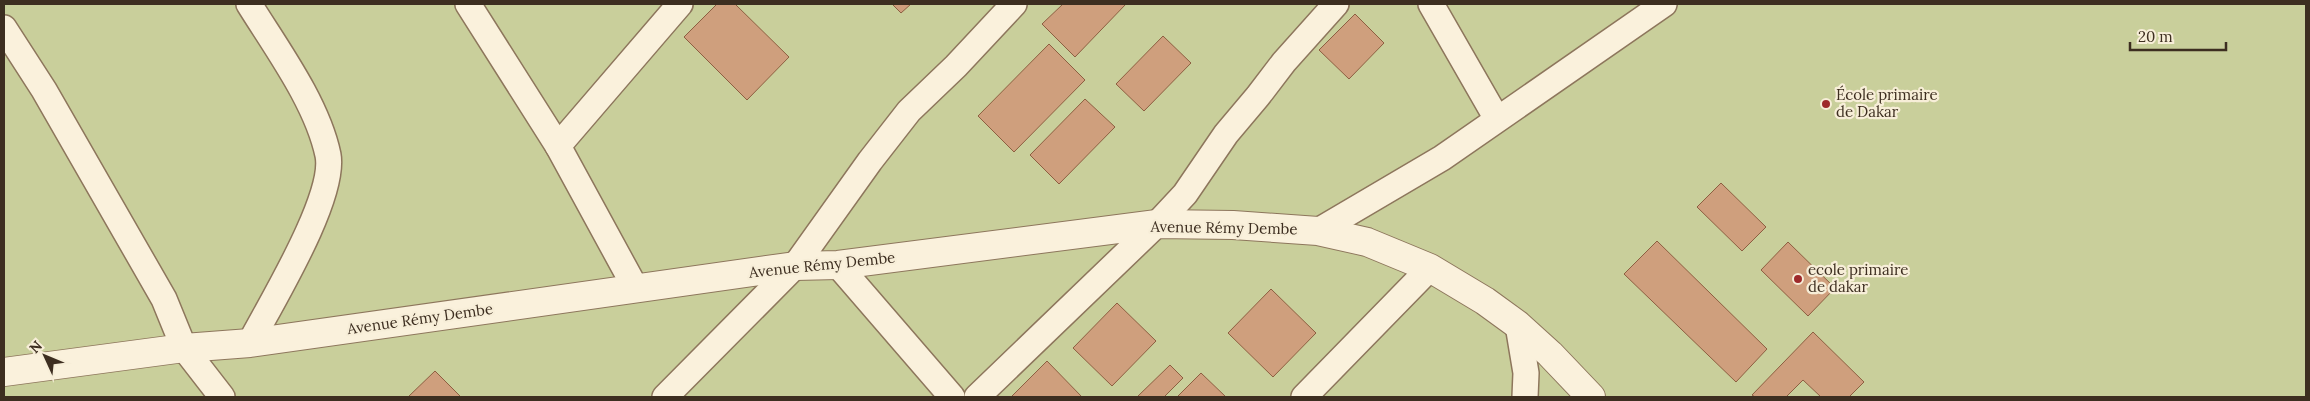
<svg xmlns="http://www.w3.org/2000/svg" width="2310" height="401" font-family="Lora,serif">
<rect width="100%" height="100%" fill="#f0e4c8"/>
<rect fill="#c9cf9b" x="4" y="4" width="2302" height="393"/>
<g fill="#cf9f7d" stroke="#8d5f41">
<path d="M717,4H735L789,57L747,100L684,37Z"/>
<path d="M892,4H911L901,13Z"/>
<path d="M1063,4H1126L1075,57L1042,24Z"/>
<path d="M1355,14L1384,43L1349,79L1319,50Z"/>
<path d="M1163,36L1191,63L1144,111L1116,84Z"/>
<path d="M1049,44L1085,80L1014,152L978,116Z"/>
<path d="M1085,99L1115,127L1059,184L1030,155Z"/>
<path d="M1721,183L1766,227L1742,251L1697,207Z"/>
<path d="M1657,241L1767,349L1736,382L1624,274Z"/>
<path d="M1788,242L1835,288L1808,316L1761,270Z"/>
<path d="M1271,289L1316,333L1273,377L1228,333Z"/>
<path d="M1117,303L1156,341L1112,386L1073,348Z"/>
<path d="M1813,332L1864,382L1849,397H1821L1803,380L1786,397H1755L1752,395Z"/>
<path d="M1047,361L1082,397H1011Z"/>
<path d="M1170,365L1183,378L1164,397H1137Z"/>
<path d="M435,371L461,397H408Z"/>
<path d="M1201,373L1226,397H1177Z"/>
</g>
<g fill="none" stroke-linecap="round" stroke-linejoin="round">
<g stroke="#8d765c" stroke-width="28">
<g id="minor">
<path d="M249,4C277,49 317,103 328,155C336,197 271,303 250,343"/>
<path d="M468,4L558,146L636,289"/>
<path d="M1431,4L1497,119"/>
<path d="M4,28L44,90L164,299L184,348L222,397"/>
<path d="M558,146L680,4"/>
<path d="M1318,231L1442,158L1664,4"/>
<path d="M838,265L952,397"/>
<path d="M1518,325L1526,373L1525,397"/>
<path d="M665,397L795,266L870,161L909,111L956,66L1014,4"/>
<path d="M977,397L1157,224L1185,194L1226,134L1258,96L1284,62L1336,4"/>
<path d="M1304,397L1430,268"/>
</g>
</g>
<g stroke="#8d765c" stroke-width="30">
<path id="tertiary" d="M4,372L184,348L250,343L795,266L838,265L1157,224L1233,225L1318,231L1367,242L1430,268L1485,301L1518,325L1550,354L1591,397"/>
</g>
<use href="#minor" stroke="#faf1dc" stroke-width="25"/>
<use href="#tertiary" stroke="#faf1dc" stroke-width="28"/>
</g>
<g fill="#9e2a2b" stroke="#f7eed8" stroke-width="2">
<circle cx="1826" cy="104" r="5"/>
<circle cx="1798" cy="279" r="5"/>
</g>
<g text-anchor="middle" stroke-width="4.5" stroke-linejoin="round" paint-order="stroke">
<g font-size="15" fill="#3d2e20" stroke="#f7eed8" text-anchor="start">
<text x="1836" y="100">École primaire<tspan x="1836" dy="17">de Dakar</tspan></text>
<text x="1808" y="275">ecole primaire<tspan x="1808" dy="17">de dakar</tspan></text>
</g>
<g font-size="15" fill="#3d2e20" stroke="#f7eed8">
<text transform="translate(1224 228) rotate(1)" y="5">Avenue Rémy Dembe</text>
<text transform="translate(822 265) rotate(-6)" y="5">Avenue Rémy Dembe</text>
<text transform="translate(420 319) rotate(-8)" y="5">Avenue Rémy Dembe</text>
</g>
</g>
<rect width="2310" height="401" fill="none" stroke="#3d2e20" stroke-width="10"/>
<g transform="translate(45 356) rotate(314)" stroke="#f7eed8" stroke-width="4" paint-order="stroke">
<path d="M0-4L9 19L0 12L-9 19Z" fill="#3d2e20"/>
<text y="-8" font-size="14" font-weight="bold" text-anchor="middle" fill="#3d2e20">N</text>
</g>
<path d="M2130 42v8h96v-8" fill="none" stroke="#3d2e20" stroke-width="2.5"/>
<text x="2138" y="42" font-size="15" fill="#3d2e20" stroke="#f7eed8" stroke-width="4" paint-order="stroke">20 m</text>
</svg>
